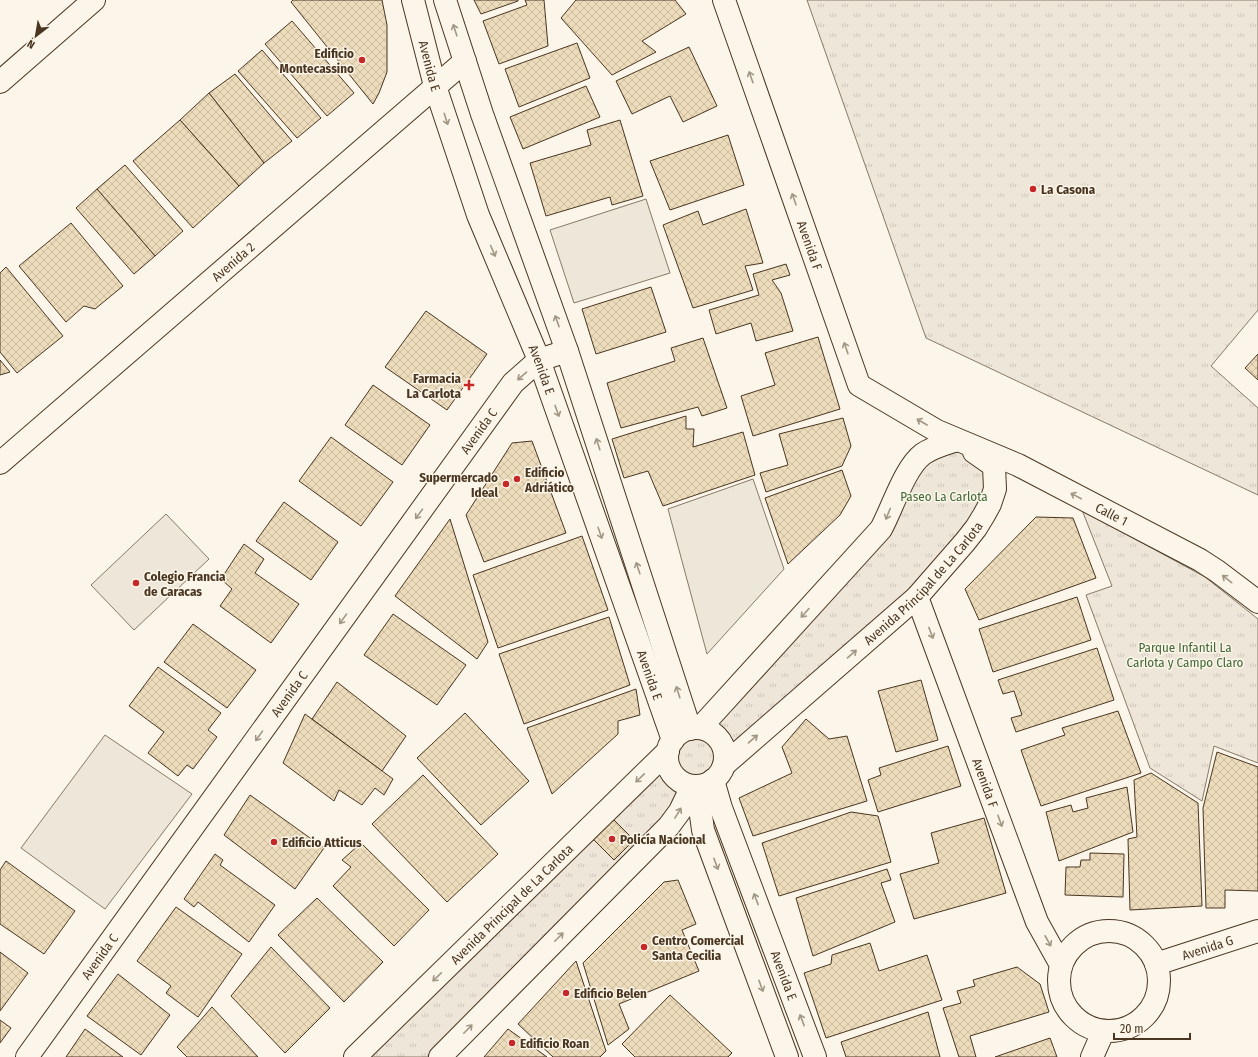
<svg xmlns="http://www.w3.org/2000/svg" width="1258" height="1057" font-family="'Fira Sans Condensed',sans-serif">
<defs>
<pattern id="grass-tufts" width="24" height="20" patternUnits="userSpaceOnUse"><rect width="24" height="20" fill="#ede6d9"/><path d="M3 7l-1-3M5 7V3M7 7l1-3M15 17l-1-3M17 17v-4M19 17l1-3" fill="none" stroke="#cdc6ba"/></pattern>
<pattern id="building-cross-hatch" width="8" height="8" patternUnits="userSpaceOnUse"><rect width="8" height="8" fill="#ecdcbc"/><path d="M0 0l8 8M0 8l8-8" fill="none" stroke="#ccbda1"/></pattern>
</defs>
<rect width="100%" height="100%" fill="#fbf6e9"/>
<g fill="url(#grass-tufts)" stroke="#887966">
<path d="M807,0H1258V310L1211,366L1258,408V495L926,338Z"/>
<path d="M957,440L994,466L976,528L724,765L440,1057H355L668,751L881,529L905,479Z"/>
<path d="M1082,510L1205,577L1258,619V763L1214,746L1202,801L1150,768L1086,595L1112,586Z"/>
</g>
<g fill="#ede6d9" stroke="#887966">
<path d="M166,514L209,559L134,630L91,585Z"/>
<path d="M105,735L192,794L105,909L21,848Z"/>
</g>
<g fill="#ede7d9" stroke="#887966">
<path d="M646,199L670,273L574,303L550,230Z"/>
<path d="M753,479L784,569L707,654L668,509Z"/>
</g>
<g fill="url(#building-cross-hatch)" stroke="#4a3520">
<path d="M293,0H382L387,25V72L379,93L373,104L291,2Z"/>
<path d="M474,0H518V1L481,14Z"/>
<path d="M525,0H544L548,46L499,64L483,21L527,5Z"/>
<path d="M576,0H675L686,14L642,41L656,52L612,75L561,18Z"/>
<path d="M292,21L354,93L327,116L265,44Z"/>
<path d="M577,43L590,78L519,107L505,69Z"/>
<path d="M689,47L717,106L683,122L670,96L632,114L616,81Z"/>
<path d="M262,50L321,118L297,138L238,71Z"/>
<path d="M235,74L292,141L264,163L209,93Z"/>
<path d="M586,86L600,117L523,149L510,117Z"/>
<path d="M209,93L264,163L239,186L180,120Z"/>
<path d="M180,120L239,186L193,228L133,161Z"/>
<path d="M620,120L643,196L612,205L610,197L546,216L530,163L591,145L587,130Z"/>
<path d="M728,135L744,185L670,210L650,161Z"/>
<path d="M125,165L183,231L155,256L97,189Z"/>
<path d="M97,189L155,256L134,274L76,208Z"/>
<path d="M746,209L763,263L745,266L753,290L693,308L663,225L698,211L703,225Z"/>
<path d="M71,223L123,286L95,309L84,306L66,322L19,266Z"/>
<path d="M786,264L790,275L772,280L781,293L793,331L756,341L751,323L716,334L709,310L759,295L753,274Z"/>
<path d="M6,267L63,336L17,373L0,352V273Z"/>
<path d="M651,287L666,332L596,354L582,309Z"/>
<path d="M426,311L487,354L447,410L385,367Z"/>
<path d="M818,337L840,409L753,436L741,396L775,385L765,353Z"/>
<path d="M703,338L727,408L702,416L698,407L621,428L607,383L675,361L671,348Z"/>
<path d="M1258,354V380L1245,368Z"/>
<path d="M0,360L10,372L0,375Z"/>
<path d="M373,385L430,425L402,465L345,425Z"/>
<path d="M686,416V429H694L693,447L743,432L755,475L663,506L648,471L624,478L612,439Z"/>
<path d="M843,418L851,446L842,466L766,492L760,473L788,465L779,434Z"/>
<path d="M331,437L393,482L361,526L299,481Z"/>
<path d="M532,441L566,533L484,562L466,515L512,443Z"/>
<path d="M842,470L851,496L840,515L788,564L765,498Z"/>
<path d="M284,502L338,542L311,580L256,541Z"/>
<path d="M1036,517L1073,518L1096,578L979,620L965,589Z"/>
<path d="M450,519L488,642L477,659L395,596Z"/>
<path d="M582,536L608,610L498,648L473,575Z"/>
<path d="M244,544L264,559L255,573L299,604L271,643L220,606L232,589L221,579Z"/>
<path d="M1077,597L1091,640L993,672L979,629Z"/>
<path d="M393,614L466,665L437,705L364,655Z"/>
<path d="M609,617L630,685L524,724L499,654Z"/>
<path d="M193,624L256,670L227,708L164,662Z"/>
<path d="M1097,648L1114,700L1016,732L1011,718L1022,715L1014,691L1003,694L998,680Z"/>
<path d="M158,667L221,713L208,730L217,737L193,769L187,765L178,776L148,753L164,732L129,706Z"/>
<path d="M921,680L938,740L896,752L878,691Z"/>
<path d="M337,682L406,736L382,771L312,719Z"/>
<path d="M636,689L640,715L618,721V734L552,794L527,728Z"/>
<path d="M1118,711L1141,773L1041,806L1021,750L1065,735L1062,728Z"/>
<path d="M465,713L529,781L481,825L417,758Z"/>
<path d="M305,714L393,779L384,795L375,788L362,805L339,790L334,801L283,763Z"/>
<path d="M806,719L829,739L847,736L867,801L753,836L739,798L792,773L782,747Z"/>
<path d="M948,746L961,786L878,812L868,780L881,775L879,768Z"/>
<path d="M1217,752L1258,767V891L1225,890V908H1206L1203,808Z"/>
<path d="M1151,773L1198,803L1202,906L1130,910L1128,839L1137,837L1134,780Z"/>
<path d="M423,775L498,854L447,902L372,824Z"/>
<path d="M1127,787L1133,832L1059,861L1046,812L1071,805L1073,812L1088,808L1086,798Z"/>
<path d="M250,795L324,848L295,889L224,835Z"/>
<path d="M851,812L878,816L891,862L779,896L762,843Z"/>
<path d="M611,817L634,840L614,860L591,837Z"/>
<path d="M984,818L1006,893L914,919L900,874L939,863L931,833Z"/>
<path d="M361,843L429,910L394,946L333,886L351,867L342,860Z"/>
<path d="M1090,853L1124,854L1123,897L1065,895L1066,867H1080L1081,860H1090Z"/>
<path d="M215,854L223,860L220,865L275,905L249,942L198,902L194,907L184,899Z"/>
<path d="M6,861L75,911L44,954L0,924V870Z"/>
<path d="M887,869L891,880L881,883L895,922L813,956L796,898Z"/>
<path d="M678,880L696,924L682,930L699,971L619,1004L629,1029L608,1045L583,963L664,882Z"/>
<path d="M317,898L383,962L344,1002L278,935Z"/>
<path d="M176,907L242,954L198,1017L166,993L171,986L137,961Z"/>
<path d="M870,943L879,971L927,955L942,1000L826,1038L804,973L831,964L832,955Z"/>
<path d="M271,947L330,1008L285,1053L231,996Z"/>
<path d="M0,952L28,973L0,1011Z"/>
<path d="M576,961L606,1051L600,1057H553L518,1024Z"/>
<path d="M1017,967L1040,984L1049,1012L970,1036L976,1057H959L943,1008L961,1003L957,991L975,986L973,980Z"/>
<path d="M118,974L170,1015L141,1055L87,1016Z"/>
<path d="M670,995L732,1053L728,1057H635L622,1044Z"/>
<path d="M212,1007L258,1057H187L177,1047Z"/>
<path d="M928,1012L940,1057H846L841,1042Z"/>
<path d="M0,1020L11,1028L0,1043Z"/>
<path d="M85,1029L123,1057H66Z"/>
<path d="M508,1029L547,1057H484Z"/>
<path d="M1050,1038L1057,1057H995Z"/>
</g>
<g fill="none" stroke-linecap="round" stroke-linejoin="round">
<g stroke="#4a3520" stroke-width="24">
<g id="street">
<path id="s1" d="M413,0L435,86L478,215L539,360L673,740"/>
<path d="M445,0L482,114L567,351L690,729"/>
<path id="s2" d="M724,0L859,385L937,431L1018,465L1200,560L1217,571L1258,602"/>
<path d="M0,82L94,0"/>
<path id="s3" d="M0,463L465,61"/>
<path id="s4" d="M917,597L1037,922L1061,965"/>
<path d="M700,728L881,529C892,509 905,467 923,454C933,447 945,444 957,440"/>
<circle cx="696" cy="757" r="29"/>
<path id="s5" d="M724,765L917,597L965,542L976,528L984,515L990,504L995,489L994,466L974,452"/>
<path id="s6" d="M713,780L721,808L815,1057"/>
<path d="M700,786V808L703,830L787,1057"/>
<circle cx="1109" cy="981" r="50"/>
<path id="s7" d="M1156,964L1258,931"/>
<path id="s8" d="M27,1057L513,383L539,360L567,351"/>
<path id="s9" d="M355,1057L668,751"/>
<path d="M440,1057L669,826L680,811L692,786"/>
<path d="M1092,1057L1103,1032"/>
</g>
</g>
<use href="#street" stroke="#fbf6e9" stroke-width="22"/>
</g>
<defs><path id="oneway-shaft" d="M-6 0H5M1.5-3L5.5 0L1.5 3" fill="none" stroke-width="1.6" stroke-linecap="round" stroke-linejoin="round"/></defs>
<g stroke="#a29684">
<use href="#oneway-shaft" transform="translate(455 30) rotate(-108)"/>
<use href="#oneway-shaft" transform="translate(751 77) rotate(-109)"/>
<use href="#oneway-shaft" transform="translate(446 119) rotate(72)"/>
<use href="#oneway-shaft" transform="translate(794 199) rotate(-109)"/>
<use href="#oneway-shaft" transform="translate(493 251) rotate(67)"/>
<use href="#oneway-shaft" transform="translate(557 321) rotate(-110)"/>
<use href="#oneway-shaft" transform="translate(846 348) rotate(-109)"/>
<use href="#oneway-shaft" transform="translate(522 376) rotate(139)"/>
<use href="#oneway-shaft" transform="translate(557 411) rotate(71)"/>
<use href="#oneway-shaft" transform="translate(922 422) rotate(-150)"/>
<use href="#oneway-shaft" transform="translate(598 444) rotate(-108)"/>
<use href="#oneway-shaft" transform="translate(1076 496) rotate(-152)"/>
<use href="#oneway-shaft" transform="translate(419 514) rotate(126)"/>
<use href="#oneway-shaft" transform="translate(888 514) rotate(112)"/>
<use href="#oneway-shaft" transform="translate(600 533) rotate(71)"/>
<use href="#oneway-shaft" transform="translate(638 568) rotate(-108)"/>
<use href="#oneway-shaft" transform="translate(1227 579) rotate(-142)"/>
<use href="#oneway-shaft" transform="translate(805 613) rotate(132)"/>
<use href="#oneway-shaft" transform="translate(343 619) rotate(126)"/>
<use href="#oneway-shaft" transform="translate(931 633) rotate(69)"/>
<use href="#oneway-shaft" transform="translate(852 654) rotate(-41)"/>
<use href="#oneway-shaft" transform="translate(678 692) rotate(-108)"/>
<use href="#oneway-shaft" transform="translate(259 736) rotate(126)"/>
<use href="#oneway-shaft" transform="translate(753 739) rotate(-41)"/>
<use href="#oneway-shaft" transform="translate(640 778) rotate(136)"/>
<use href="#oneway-shaft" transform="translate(678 813) rotate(-58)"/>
<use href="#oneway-shaft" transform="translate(1000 821) rotate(70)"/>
<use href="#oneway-shaft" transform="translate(716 864) rotate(70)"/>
<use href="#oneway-shaft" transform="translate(756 899) rotate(-111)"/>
<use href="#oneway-shaft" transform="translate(559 937) rotate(-45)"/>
<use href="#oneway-shaft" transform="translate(1048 941) rotate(61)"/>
<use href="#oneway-shaft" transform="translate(437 977) rotate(136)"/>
<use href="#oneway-shaft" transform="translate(761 986) rotate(70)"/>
<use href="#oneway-shaft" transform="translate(802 1020) rotate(-111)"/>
<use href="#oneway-shaft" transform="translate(468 1029) rotate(-45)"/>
</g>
<g fill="#c62828" stroke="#fbf6e9" stroke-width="1.5">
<circle cx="362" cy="60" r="4"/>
<circle cx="1033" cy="189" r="4"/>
<path d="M467 379h4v4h4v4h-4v4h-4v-4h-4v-4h4z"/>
<circle cx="517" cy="479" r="4"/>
<circle cx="506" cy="484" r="4"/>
<circle cx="136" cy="583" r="4"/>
<circle cx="612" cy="839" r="4"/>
<circle cx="274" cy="842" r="4"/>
<circle cx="644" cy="947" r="4"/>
<circle cx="566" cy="993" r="4"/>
<circle cx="512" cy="1043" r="4"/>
</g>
<g text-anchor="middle" stroke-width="3" stroke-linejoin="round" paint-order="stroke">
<g font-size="13" font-weight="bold" fill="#4a3520" stroke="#fbf6e9" text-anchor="start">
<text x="354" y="58" text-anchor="end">Edificio<tspan x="354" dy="15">Montecassino</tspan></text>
<text x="1041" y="194">La Casona</text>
<text x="461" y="383" text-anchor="end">Farmacia<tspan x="461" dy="15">La Carlota</tspan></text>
<text x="525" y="477">Edificio<tspan x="525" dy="15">Adriático</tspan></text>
<text x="498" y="482" text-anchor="end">Supermercado<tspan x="498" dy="15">Ideal</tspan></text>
<text x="144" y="581">Colegio Francia<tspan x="144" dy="15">de Caracas</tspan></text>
<text x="620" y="844">Policía Nacional</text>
<text x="282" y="847">Edificio Atticus</text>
<text x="652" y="945">Centro Comercial<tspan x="652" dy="15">Santa Cecilia</tspan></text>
<text x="574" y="998">Edificio Belen</text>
<text x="520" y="1048">Edificio Roan</text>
</g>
<g font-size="13" fill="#4a3520" stroke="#fbf6e9">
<text dy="5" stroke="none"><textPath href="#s1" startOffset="68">Avenida E</textPath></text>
<text dy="5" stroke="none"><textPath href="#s2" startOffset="260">Avenida F</textPath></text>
<text dy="5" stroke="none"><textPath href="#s3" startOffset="308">Avenida 2</textPath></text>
<text dy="5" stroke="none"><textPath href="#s1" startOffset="392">Avenida E</textPath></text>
<text dy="5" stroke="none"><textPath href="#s8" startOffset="772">Avenida C</textPath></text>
<text dy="5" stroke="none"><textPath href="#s2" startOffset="692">Calle 1</textPath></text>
<text dy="5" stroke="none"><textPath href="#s5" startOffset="270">Avenida Principal de La Carlota</textPath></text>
<text dy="5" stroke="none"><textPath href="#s1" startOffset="716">Avenida E</textPath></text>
<text dy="5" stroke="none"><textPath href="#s8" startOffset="448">Avenida C</textPath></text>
<text dy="5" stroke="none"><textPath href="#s4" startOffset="198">Avenida F</textPath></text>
<text dy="5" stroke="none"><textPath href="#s9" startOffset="219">Avenida Principal de La Carlota</textPath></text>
<text dy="5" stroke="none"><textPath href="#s7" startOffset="54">Avenida G</textPath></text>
<text dy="5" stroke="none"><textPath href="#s8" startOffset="124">Avenida C</textPath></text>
<text dy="5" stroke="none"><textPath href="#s6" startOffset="208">Avenida E</textPath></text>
</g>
<g font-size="13" fill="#436837" stroke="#fbf6e9">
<text x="944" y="501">Paseo La Carlota</text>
<text x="1185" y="652">Parque Infantil La<tspan x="1185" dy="15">Carlota y Campo Claro</tspan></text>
</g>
</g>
<g transform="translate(36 36) rotate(211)" stroke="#fbf6e9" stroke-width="3" paint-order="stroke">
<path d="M0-3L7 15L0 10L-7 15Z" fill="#4a3520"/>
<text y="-6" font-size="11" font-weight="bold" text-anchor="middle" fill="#4a3520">N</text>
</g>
<path d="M1114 1033v6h76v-6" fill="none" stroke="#4a3520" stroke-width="2"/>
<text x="1120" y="1033" font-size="12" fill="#4a3520" stroke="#fbf6e9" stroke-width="3" paint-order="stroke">20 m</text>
</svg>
